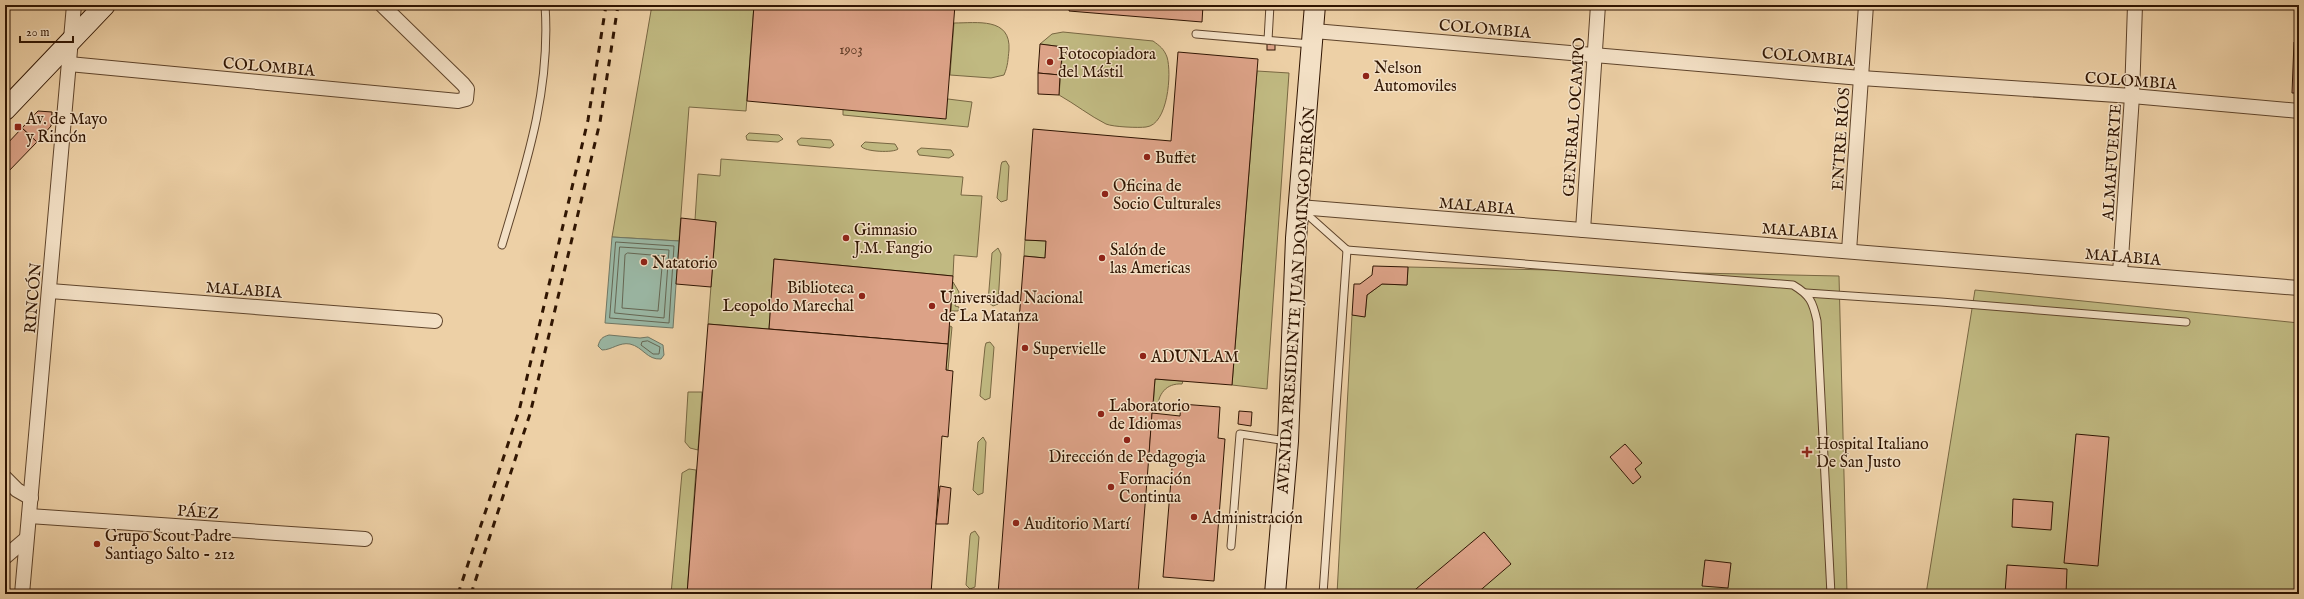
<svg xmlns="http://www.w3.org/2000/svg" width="2304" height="599" font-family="'IM FELL English',serif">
<rect width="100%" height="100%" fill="#edd0a6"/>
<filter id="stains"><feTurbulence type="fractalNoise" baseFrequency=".005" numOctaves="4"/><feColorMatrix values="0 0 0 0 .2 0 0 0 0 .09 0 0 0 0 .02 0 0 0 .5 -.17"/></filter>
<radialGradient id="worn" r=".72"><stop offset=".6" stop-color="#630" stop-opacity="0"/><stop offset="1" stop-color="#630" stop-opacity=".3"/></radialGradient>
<g fill="#c0b981" stroke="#786742">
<path d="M652,5H715L742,7V5H754L746,111L689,107L679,241L612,237Z"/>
<path d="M954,23C977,23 1011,17 1009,50C1008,59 1008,66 1004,75L991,78L950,75Z"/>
<path d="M1063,32L1153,41C1160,46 1164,49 1167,57C1172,73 1168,125 1146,127C1139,128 1113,127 1106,124C1090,116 1075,104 1059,95L1063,47L1040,44L1052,34Z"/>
<path d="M1257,71L1289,73L1267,389L1232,385Z"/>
<path d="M948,99L972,102L968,127L843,115V109Z"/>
<path d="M749,133L779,135L783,139L778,142L747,140L746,136Z"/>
<path d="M801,138L831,140L834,145L830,148L799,145L797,141Z"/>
<path d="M865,142L895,144L898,149C894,153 864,152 861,146Z"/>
<path d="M921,148L951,150L954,155L949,158L919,155L917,151Z"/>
<path d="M721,159L963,177L961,195L982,196L977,257L954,255L953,276L774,259L769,329L708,324L716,222L695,220L698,174L720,176Z"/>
<path d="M1006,161L1009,166L1007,200L1001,202L997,198L1001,165L1002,162Z"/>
<path d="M1025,240L1046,241L1045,258L1024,256Z"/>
<path d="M998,248L1001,254L998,304L993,306L988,302L992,253Z"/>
<path d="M1408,267L1839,276L1847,594H1832L1820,317L1827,594H1337L1352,315L1365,316L1367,295L1382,284L1407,285Z"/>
<path d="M953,282L959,292L955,306L959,307L958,311H951Z"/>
<path d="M1975,290L2299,323V594H1926Z"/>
<path d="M950,326L952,327L948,370H946Z"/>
<path d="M990,342L994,347L990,398L985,400L980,396L985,347L986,343Z"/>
<path d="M1155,379L1183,381L1182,384C1166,383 1158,394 1157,410L1153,409Z"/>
<path d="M688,392H702L698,450L690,448L685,442Z"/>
<path d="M983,437L986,442L983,493L978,495L973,490L978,442Z"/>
<path d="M689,469L696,470L687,594H671L682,473Z"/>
<path d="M975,531L979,537L975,587L970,589L966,585L970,536L971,533Z"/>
</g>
<g fill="#9ab7a4" stroke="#707663">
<path d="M612,237L679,241L673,328L605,323Z"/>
<path d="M609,335L640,338L648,337L663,345L664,355L661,359C647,360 643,347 630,344C619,342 612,350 602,350L598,346C600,339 602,337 609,335Z"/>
</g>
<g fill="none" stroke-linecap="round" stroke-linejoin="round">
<g stroke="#656653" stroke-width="1">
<path d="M616,242L674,246L669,323L610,318Z"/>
<path d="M620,247L669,250L664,318L615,313Z"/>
<path d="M628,253L663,256L658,311L622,308L625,255Z"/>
<path d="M648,341L660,347L659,354H653L641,345L642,342Z"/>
</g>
</g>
<g fill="#dca287" stroke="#301502">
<path d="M715,5H742V7Z"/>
<path d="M754,5H955L946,119L747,101Z"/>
<path d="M1070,5H1203L1202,22L1069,11Z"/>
<path d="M2294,42H2299V93H2292Z"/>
<rect x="1267" y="43" width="8" height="7"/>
<path d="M1040,44L1063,47L1060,75L1038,73Z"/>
<path d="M1178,52L1258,59L1232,385L1155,379L1138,594H998L1024,256L1045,258L1046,241L1025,240L1033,129L1171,141Z"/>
<path d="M1038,73L1060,75L1059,95L1038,94Z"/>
<path d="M38,111L52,112L51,126L37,142L22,128Z"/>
<path d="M22,128L37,142L5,175V146Z"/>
<path d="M681,218L716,222L711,287L676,284Z"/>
<path d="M774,259L953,276L948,344L769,329Z"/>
<path d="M1373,266L1408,267L1407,285L1382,284L1367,295L1365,317L1352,315L1354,284H1360L1372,275Z"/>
<path d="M708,324L948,344L946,370L953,371L948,437L942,436L931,594H687Z"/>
<path d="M1181,404L1220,407L1218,438L1225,439L1214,581L1163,577L1173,456L1149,454L1152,413L1180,416Z"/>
<path d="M1239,411L1252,412L1251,426L1238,424Z"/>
<path d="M2076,434L2109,437L2098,566L2064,563Z"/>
<path d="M1625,444L1642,463L1635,469L1641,477L1633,484L1610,457Z"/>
<path d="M940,486L951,488L948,524H936Z"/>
<path d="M2013,499L2053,502L2051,530L2012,527Z"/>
<path d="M1484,532L1511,564L1476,594H1410Z"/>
<path d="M1705,560L1731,563L1728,588L1702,586Z"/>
<path d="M2007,565L2067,569L2066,594H2005Z"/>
</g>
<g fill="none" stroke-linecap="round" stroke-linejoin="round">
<g stroke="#5f442b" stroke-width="9">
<g id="service">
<path d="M1196,34L1311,44"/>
<path d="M1268,40L1270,5"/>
<path d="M1301,209L1347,250"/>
<path d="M502,245C526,165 551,90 545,5"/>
<path d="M1347,250L1793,285C1810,295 1813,302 1817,321L1831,594"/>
<path d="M1806,293L1941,302L2186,322"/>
<path d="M1231,546L1240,434L1287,441"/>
<path d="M1323,594L1347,250"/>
</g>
</g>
<g stroke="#5f442b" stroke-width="16">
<g id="minor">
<path d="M1314,31L1861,78L2132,96L2299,111"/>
<path d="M69,64L458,101L466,99L467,89L463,84L382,5"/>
<path d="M1299,207L2299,288"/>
<path d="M1583,230L1598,5"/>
<path d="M1849,251L1866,5"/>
<path d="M2120,273L2132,96L2135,5"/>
<path d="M50,291L435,321"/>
<path d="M5,478L17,490L31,498"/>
<path d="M29,516L365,539"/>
<path d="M5,557L26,539"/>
<path d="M22,594L74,5"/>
</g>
</g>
<g stroke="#301502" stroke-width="22">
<g id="secondary">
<path d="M5,110L105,5"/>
<path d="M1275,594L1288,441L1296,238L1315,5"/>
</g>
</g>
<use href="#service" stroke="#f3e0c5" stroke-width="7"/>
<use href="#minor" stroke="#f3e0c5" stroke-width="14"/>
<use href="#secondary" stroke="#f3e0c5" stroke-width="20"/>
<g stroke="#301502" stroke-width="3" stroke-dasharray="7 7" stroke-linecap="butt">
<path d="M458,594L519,411L588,120L606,5"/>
<path d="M471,594L530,414L600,122L618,5"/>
</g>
</g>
<g fill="#8f2418" stroke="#f3e0c5" stroke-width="1.5">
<circle cx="1050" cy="62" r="4"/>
<circle cx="1366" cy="76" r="4"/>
<rect x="14" y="123" width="8" height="8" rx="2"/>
<circle cx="1147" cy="157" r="4"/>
<circle cx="1105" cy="194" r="4"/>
<circle cx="846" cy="238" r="4"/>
<circle cx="1102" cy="258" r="4"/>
<circle cx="644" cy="262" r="4"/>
<circle cx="862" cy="296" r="4"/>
<circle cx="932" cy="306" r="4"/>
<circle cx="1025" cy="348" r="4"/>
<circle cx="1143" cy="356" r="4"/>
<circle cx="1101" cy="414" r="4"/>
<circle cx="1127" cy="440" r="4"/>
<path d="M1805 446h4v4h4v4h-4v4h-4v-4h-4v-4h4z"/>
<circle cx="1111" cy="487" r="4"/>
<circle cx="1194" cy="517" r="4"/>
<circle cx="1016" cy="523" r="4"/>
<circle cx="97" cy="544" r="4"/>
</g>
<g text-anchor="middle" stroke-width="3" stroke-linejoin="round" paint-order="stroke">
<g font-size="14" fill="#5b3823">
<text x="851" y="54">1903</text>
</g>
<g font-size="16" fill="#301502" stroke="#f3e0c5">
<text transform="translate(1485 28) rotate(5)" y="6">COLOMBIA</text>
<text transform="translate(1808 56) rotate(5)" y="6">COLOMBIA</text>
<text transform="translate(269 66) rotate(5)" y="6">COLOMBIA</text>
<text transform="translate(2131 80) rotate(4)" y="6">COLOMBIA</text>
<text transform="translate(1573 117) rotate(-86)" y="6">GENERAL OCAMPO</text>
<text transform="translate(1840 139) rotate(-86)" y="6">ENTRE RÍOS</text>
<text transform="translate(2111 162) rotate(-86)" y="6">ALMAFUERTE</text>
<text transform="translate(1477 205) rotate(5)" y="6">MALABIA</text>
<text transform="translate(1800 230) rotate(4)" y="6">MALABIA</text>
<text transform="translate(2123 256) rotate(5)" y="6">MALABIA</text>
<text transform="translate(244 289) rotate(4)" y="6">MALABIA</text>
<text transform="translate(32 298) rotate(-85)" y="6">RINCÓN</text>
<text transform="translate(1295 300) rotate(-86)" y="6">AVENIDA PRESIDENTE JUAN DOMINGO PERÓN</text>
<text transform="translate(198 511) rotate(4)" y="6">PÁEZ</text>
</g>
<g font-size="16" fill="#301502" stroke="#f3e0c5" text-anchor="start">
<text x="1058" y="59">Fotocopiadora<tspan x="1058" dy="18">del Mástil</tspan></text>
<text x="1374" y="73">Nelson<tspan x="1374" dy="18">Automoviles</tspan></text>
<text x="26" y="124">Av. de Mayo<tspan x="26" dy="18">y Rincón</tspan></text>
<text x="1155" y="163">Buffet</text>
<text x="1113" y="191">Oficina de<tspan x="1113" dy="18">Socio Culturales</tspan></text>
<text x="854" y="235">Gimnasio<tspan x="854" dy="18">J.M. Fangio</tspan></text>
<text x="1110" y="255">Salón de<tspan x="1110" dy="18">las Americas</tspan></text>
<text x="652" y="268">Natatorio</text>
<text x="854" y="293" text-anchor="end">Biblioteca<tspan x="854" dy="18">Leopoldo Marechal</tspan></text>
<text x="940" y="303">Universidad Nacional<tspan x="940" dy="18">de La Matanza</tspan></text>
<text x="1033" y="354">Supervielle</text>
<text x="1151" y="362">ADUNLAM</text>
<text x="1109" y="411">Laboratorio<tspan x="1109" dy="18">de Idiomas</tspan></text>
<text x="1816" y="449">Hospital Italiano<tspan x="1816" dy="18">De San Justo</tspan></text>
<text x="1127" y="462" text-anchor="middle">Dirección de Pedagogia</text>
<text x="1119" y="484">Formación<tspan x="1119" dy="18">Continua</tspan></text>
<text x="1202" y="523">Administración</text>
<text x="1024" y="529">Auditorio Martí</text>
<text x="105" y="541">Grupo Scout Padre<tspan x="105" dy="18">Santiago Salto - 212</tspan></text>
</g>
</g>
<rect width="2304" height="599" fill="none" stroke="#edd0a6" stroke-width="20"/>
<rect x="6" y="6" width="2292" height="587" fill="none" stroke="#301502" stroke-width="2"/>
<rect x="10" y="10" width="2284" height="579" fill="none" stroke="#301502"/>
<path d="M20 36v6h53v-6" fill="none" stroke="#301502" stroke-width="2"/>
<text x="26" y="36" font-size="12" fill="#301502" stroke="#f3e0c5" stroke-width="3" paint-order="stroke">20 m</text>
<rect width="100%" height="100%" filter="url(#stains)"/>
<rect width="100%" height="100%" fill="url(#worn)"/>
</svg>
